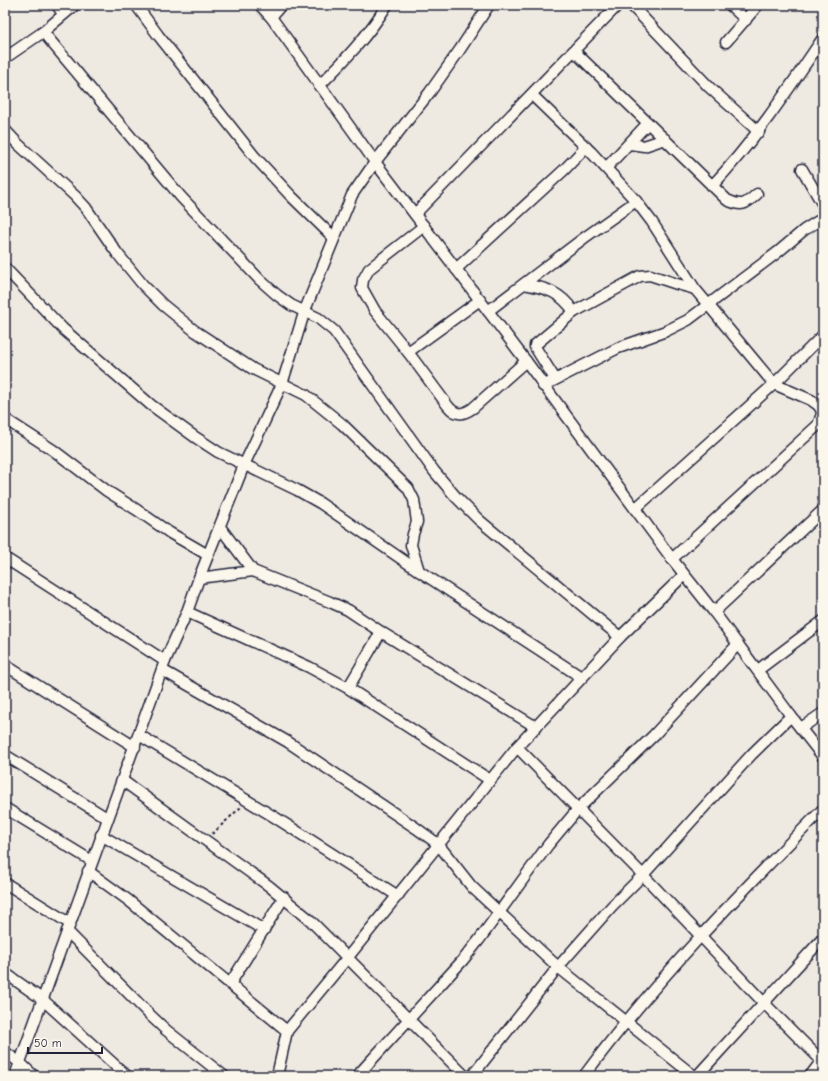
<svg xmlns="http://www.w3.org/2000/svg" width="828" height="1081" font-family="'Comic Neue',sans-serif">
<rect width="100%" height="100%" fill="#eeeae2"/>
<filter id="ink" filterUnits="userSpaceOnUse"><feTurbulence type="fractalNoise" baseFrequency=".025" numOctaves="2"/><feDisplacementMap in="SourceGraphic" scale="8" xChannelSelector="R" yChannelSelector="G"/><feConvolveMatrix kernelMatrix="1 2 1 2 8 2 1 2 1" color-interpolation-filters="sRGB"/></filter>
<g filter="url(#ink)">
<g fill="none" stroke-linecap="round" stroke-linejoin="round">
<g stroke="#22223b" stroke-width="13">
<g id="minor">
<path d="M57,5L63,14"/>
<path d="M136,5L158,35L255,157L291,196L333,237"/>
<path d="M260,5L271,17L375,162L526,361L672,559L714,612L791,716L823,757"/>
<path d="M631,5L709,87L759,132"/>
<path d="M730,5L746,20"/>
<path d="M271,17L281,5"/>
<path d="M43,32L181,197L260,280L277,295L291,305L318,318L334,331L434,471L456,497L479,520L620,637"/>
<path d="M726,42L758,5"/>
<path d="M574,51L727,200C742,207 745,205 757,194"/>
<path d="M5,58L43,32L75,5"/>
<path d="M319,86C344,61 368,36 387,5"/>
<path d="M532,95L591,152L636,201L652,222L695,289L774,384L811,400L818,405L821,409L822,414L818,425L672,559"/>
<path d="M5,130L18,144L75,196L86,208L117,253L143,285L163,305L195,331L253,369L306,395L342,424L408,488L414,500L417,522L413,534L411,545L419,571"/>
<path d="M630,144L644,146L665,139"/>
<path d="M606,168L648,123"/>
<path d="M802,169L823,205"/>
<path d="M712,186C755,140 788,90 823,38"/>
<path d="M415,214L618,5"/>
<path d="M424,226L369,269L363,280L362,288L375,311L408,352L448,406C456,416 463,415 473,408L526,361"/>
<path d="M5,268L63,329L151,405L195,437L218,452L297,490L320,503L419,571L581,677"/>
<path d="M456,269L564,170L586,147"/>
<path d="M524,284C546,288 561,292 574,312"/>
<path d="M488,311L584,238L636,201"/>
<path d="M408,352L480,300"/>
<path d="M555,379L535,347V345L574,312L640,276L650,275L677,284L695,289"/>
<path d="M543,386L618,348L666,331L688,320L778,252L804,230L823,218"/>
<path d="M5,419L53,450L107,491L137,510L170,533L208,555"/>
<path d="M635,509L774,384L823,335"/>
<path d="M220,527L253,571L330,602L348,610L381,632L536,727"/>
<path d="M5,558L165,661"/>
<path d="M199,578L253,571"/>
<path d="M187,612L309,667L348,688L490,780"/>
<path d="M714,612L823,510"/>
<path d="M5,665L135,747"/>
<path d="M162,670L288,742L416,828L438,844L472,887L558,967L694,1076"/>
<path d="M758,670L823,621"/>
<path d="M348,688L381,632"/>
<path d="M801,728L823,713"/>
<path d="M139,735L276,818L398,896"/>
<path d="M517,747L643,875L764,1003L823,1062"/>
<path d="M5,755L107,818"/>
<path d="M123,781L269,886L309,919L465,1076"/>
<path d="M5,808L92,861"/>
<path d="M101,835L264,930"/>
<path d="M88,871L128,900L287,1031"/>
<path d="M5,883L69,923"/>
<path d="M67,931L151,1016L166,1030L224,1076"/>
<path d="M5,973L42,999L127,1076"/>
<path d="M230,984L284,897"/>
<path d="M5,1052L19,1062L34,1076"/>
<path d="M15,1076L165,661L187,612L199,578L244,465L282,384L305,310L352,195L375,162L430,92L459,51L489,5"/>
<path d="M277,1076L287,1031L348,957L517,747L620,637L684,575"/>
<path d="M357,1076L463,960L479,940L548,845L578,809L654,735L738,644"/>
<path d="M472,1076L558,967L612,906L643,875L752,754L791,716"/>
<path d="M584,1076C655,980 739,894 823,809"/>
<path d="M697,1076L823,938"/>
<path d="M810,1076L823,1059"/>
</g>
</g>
<path stroke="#22223b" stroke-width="2" stroke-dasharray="3 3" stroke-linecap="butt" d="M212,834L241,807"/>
<use href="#minor" stroke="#fbf7ec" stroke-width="10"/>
</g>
</g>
<rect width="828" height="1081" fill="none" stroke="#fbf7ec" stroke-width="20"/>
<rect x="10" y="10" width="808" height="1061" fill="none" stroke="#22223b" stroke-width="1.5" filter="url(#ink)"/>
<path d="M28 1047v6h74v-6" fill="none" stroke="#22223b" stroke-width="2"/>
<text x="34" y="1047" font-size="12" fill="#22223b" stroke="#fbf7ec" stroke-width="3" paint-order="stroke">50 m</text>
</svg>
